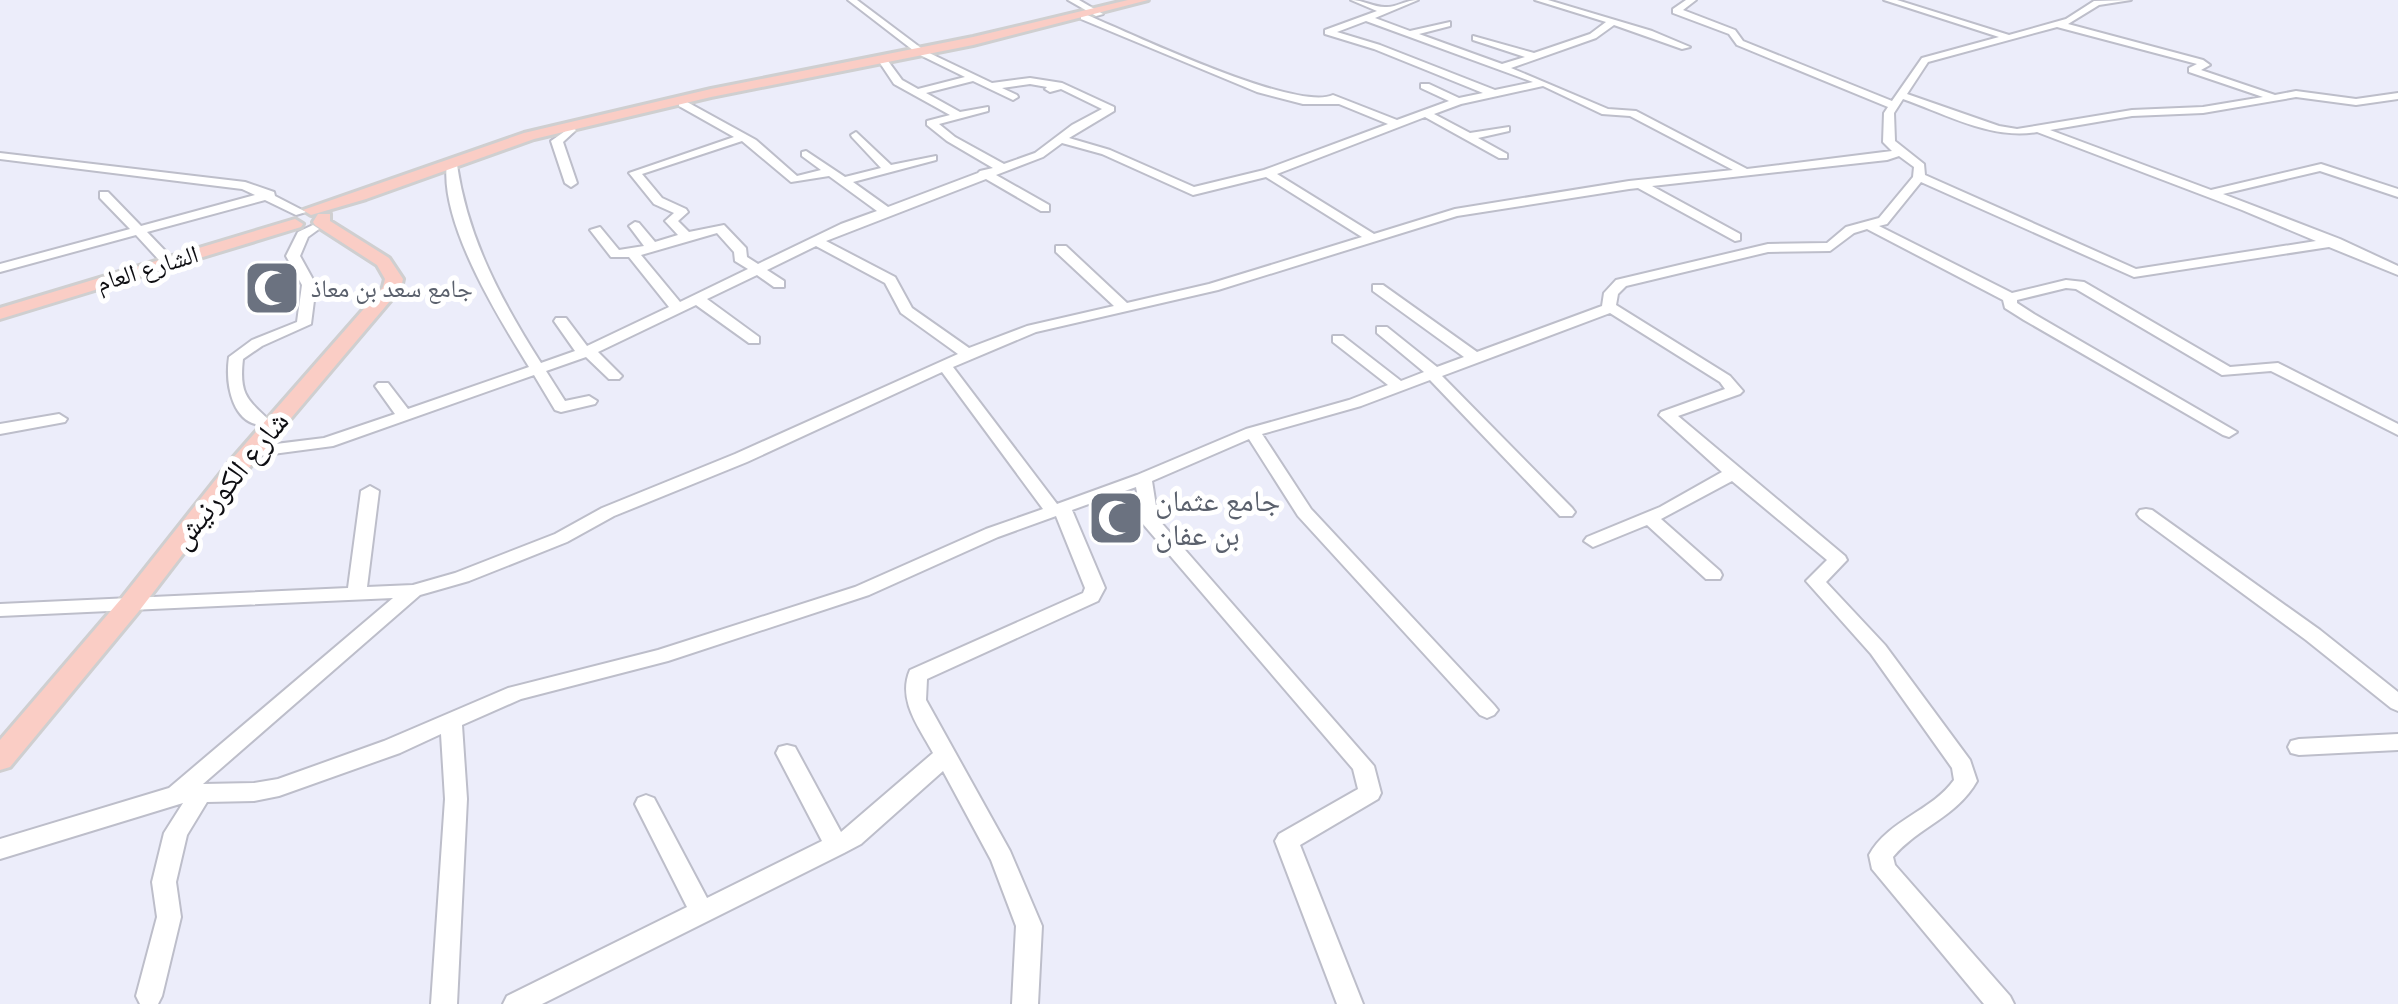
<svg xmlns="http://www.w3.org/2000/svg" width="2398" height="1004" font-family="'IBM Plex Sans','Noto Naskh Arabic',sans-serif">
<rect width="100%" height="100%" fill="#ecedfa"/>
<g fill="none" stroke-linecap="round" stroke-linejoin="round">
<g stroke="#bdbeca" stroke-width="4">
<g id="minor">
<path d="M848,0H857L925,51L992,83L1030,78L1062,83L1114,107V111L1069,138L1110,150L1194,187L1264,170L1388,124L1339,104H1303L1257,92L1081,19V15H1087C1132,34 1295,112 1333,95L1397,120L1449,101L1421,88V84H1429L1459,98L1483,93L1374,49L1325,34V30L1377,11L1351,0C1363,0 1373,7 1385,7C1395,8 1406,0 1418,0L1375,18L1410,31L1450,22V26L1419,34L1502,64L1525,57L1473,40V36L1534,53L1590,34L1606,22L1535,0H1548L1652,31L1690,47L1682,49L1614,25L1596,38L1511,68L1608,109L1636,111L1747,169L1892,151L1883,142L1884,113L1888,107L1737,45L1729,34L1673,13V9L1686,0H1696L1683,10L1735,30L1743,41L1892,101L1922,58L1999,37L1884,0H1897L2009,35L2066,19L2094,1L2131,0L2099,5L2068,24L2203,60L2210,65L2201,70L2275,95L2296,91L2356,99L2398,93V99L2356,105L2296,97L2203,113L2132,116L2050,130L2211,190L2321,164L2398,189V197L2320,171L2223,194L2340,239L2398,266V275L2329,247L2134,277L1921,182L1887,224L1879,226L2012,293L2066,280L2084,282L2230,367L2278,363L2398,424V435L2271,371L2222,375L2076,289L2066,288L2017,300V303L2034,314L2237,432L2229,437L2223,435L2024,320L2005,308L2003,300L1867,229L1854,233L1830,251L1768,252L1626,286L1618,294L1616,305L1730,376L1743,391L1740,394L1678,416L1845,556L1847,560L1826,582L1885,645L1970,760L1977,781C1957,817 1918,827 1893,857L1895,865L2010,996L2014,1004H1984L1872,869L1869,855C1888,820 1932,811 1954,780L1952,768L1871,654L1806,581L1827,560L1732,481L1661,519L1720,571L1722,575L1720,579H1706L1647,525L1593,547L1584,541L1587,537L1660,507L1722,472L1659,415L1661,412L1725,389L1720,382L1610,313L1442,376L1572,508L1575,512L1572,516H1560L1430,380L1361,406L1262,434L1311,509L1494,705L1498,710L1494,715L1487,718L1480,715L1298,516L1249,439L1152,481L1158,519L1374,766L1381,793L1378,799L1300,845L1363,1004H1337L1275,841L1279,834L1358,789L1353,769L1143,524L1136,487L1072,510L1105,588L1098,601L927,679L926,700L1010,851L1042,926L1038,1004H1012L1016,926L991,860L943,771L861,844L844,853L542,1004H503L507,996L687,907L635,804L638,798L646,795L654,798L707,898L822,841L776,753L779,747L787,745L795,747L841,832L933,753C919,727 897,700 910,670L1083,593L1085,588L1056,516L998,537L869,595L668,661L521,699L462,725L467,799L457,1004H431L445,799L441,734L400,753L279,796L254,801L207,802L187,835L176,882L181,917L162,996L158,1004H140L136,996L157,917L152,882L164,833L183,803L0,859V839L169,788L393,598L0,616V604L348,588L361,491L370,486L379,491L367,587L413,585L455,573L555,534L602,508L735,454L958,354L901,313L885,283L816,246L767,270L784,281V287H774L757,275L707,299L759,337V343H749L696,305L598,352L622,376L619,379H609L586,357L546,371L565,401L589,396L597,401L595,404L561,412L555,410L534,375L333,446L251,457L243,452L251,447L324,438L395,414L375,386L378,383H388L408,409L529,367C498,317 439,222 447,163L457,165C468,239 501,300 541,363L575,351L554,321L556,318H566L587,346L669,307L629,257H611L590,230L600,227L619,250L644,246L629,226L635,222L639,223L655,242L678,235L665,221L674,213L654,204L629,173L734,137L679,106V102H687L756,140L797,176L821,170L802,156V152L806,151L845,177L881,168L852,137L851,135L856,132L891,165L936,156V160L853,182L888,207L978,173L980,171L993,168L947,141L927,125V121L950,115L894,84L880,63L888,61L902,80L918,89L965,77L918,54ZM1366,21L1533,82L1495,90L1380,45L1337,32ZM2057,27L2197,64L2189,68V72L2263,97L2203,107L2132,110L2017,129L1999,126L1907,94L1928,62ZM973,81L1013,100L1018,97L1017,95L1002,88L1030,84L1047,87L1045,89L1050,92L1061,89L1102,109L1072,125L1035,153L1004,164L955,137L939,124L988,111V107L960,112L926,93ZM1543,86L1602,114L1630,116L1733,170L1629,181L1455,209L1374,234L1277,174L1425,117L1499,158H1507V154L1478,138L1509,131V127L1470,133L1434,114L1461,104ZM1903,99C1946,114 1991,140 2037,132L2242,210L2316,241L2136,269L1925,175L1924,164L1895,141L1894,113ZM742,141L791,182L829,176L877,211L841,224L758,264L747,257L746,248L724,225L689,232L678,221L688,212L686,209L662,198L642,174ZM1062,143L1102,154L1193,195L1266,177L1362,237L1209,284L1127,303L1066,246H1056V252L1114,306L1027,326L969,348L912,308L895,277L826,241L986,179L1041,211H1049V205L996,175L1043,157ZM1899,156L1914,167L1913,177L1879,218L1846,227L1827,243L1768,244L1616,280L1604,293L1602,306L1477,352L1383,285H1373V291L1464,357L1437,367L1387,327H1377V333L1424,372L1401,381L1343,336H1333V342L1388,385L1349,400L1246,429L1137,475L1057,504L953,367L1036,332L1218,290L1457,216L1629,189L1638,188L1735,241L1740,240V234L1652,186L1887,160ZM717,233L734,252L735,261L748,269L680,302L641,255ZM942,372L1043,509L986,529L855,587L658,650L508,688L384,741L278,779L254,783L203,784L420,595L469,581L567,542L614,516L747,462Z"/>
<path d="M1068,0H1079L1103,14L1096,16Z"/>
<path d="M571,127L576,130L563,142L577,183L571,187L565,183L551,141Z"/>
<path d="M0,153L245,182L274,192L275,196L306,212L296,215L265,200L147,232L171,257L164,261L159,260L136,235L0,272V264L130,229L100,198V192H108L141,226L255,195L242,189L0,159Z"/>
<path d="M313,225L319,229L308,237L300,256L316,285L311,324L262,346L243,359C239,395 247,399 271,422L269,425C232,429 225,384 229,357L252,340L297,322L302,285L286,256L298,232Z"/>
<path d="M59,414L67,419L65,422L0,434V424Z"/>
<path d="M2146,509L2152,510L2320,630L2398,692V711L2391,708L2306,640L2140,518L2137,514L2140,510Z"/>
<path d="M2398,734V750L2299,755L2291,753L2288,747L2291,741L2299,739Z"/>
</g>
</g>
<g stroke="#cfcfd0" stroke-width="6">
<g id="major">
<path d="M1128,0H1148L973,45L711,97L534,139L366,199L311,215L303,210L524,133L711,89L973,37Z"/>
<path d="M318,214H330V221L389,258L403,279L401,288L248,469L139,611L10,767L0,770V740L121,599L232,459L383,287L385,279L377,265L315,225L313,222Z"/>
<path d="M295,219L303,224L301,227L0,319V308Z"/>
</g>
</g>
<use href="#minor" fill="#fff" fill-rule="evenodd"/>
<use href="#major" fill="#facdc5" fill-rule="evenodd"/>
</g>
<defs>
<g id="mosque-square" transform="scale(2.875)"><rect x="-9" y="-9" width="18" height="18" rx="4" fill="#6b7280" stroke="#fff"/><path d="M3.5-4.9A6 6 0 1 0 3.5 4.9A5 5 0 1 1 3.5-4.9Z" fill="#fff"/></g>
</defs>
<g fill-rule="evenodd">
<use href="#mosque-square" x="272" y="288"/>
<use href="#mosque-square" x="1116" y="518"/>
</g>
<g text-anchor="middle" stroke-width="10" stroke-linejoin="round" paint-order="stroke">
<g font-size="25" fill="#0e0e12" stroke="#fff">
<text transform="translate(147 268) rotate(-17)" y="9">الشارع العام</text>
</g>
<g font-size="25" fill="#5b616d" stroke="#fff" text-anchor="start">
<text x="311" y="297">جامع سعد بن معاذ</text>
</g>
<g font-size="30" fill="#0e0e12" stroke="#fff">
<text transform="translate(230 480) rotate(-51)" y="10">شارع الكورنيش</text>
</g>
<g font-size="30" fill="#5b616d" stroke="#fff" text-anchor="start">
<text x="1155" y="511">جامع عثمان<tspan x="1155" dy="34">بن عفان</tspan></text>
</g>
</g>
</svg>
